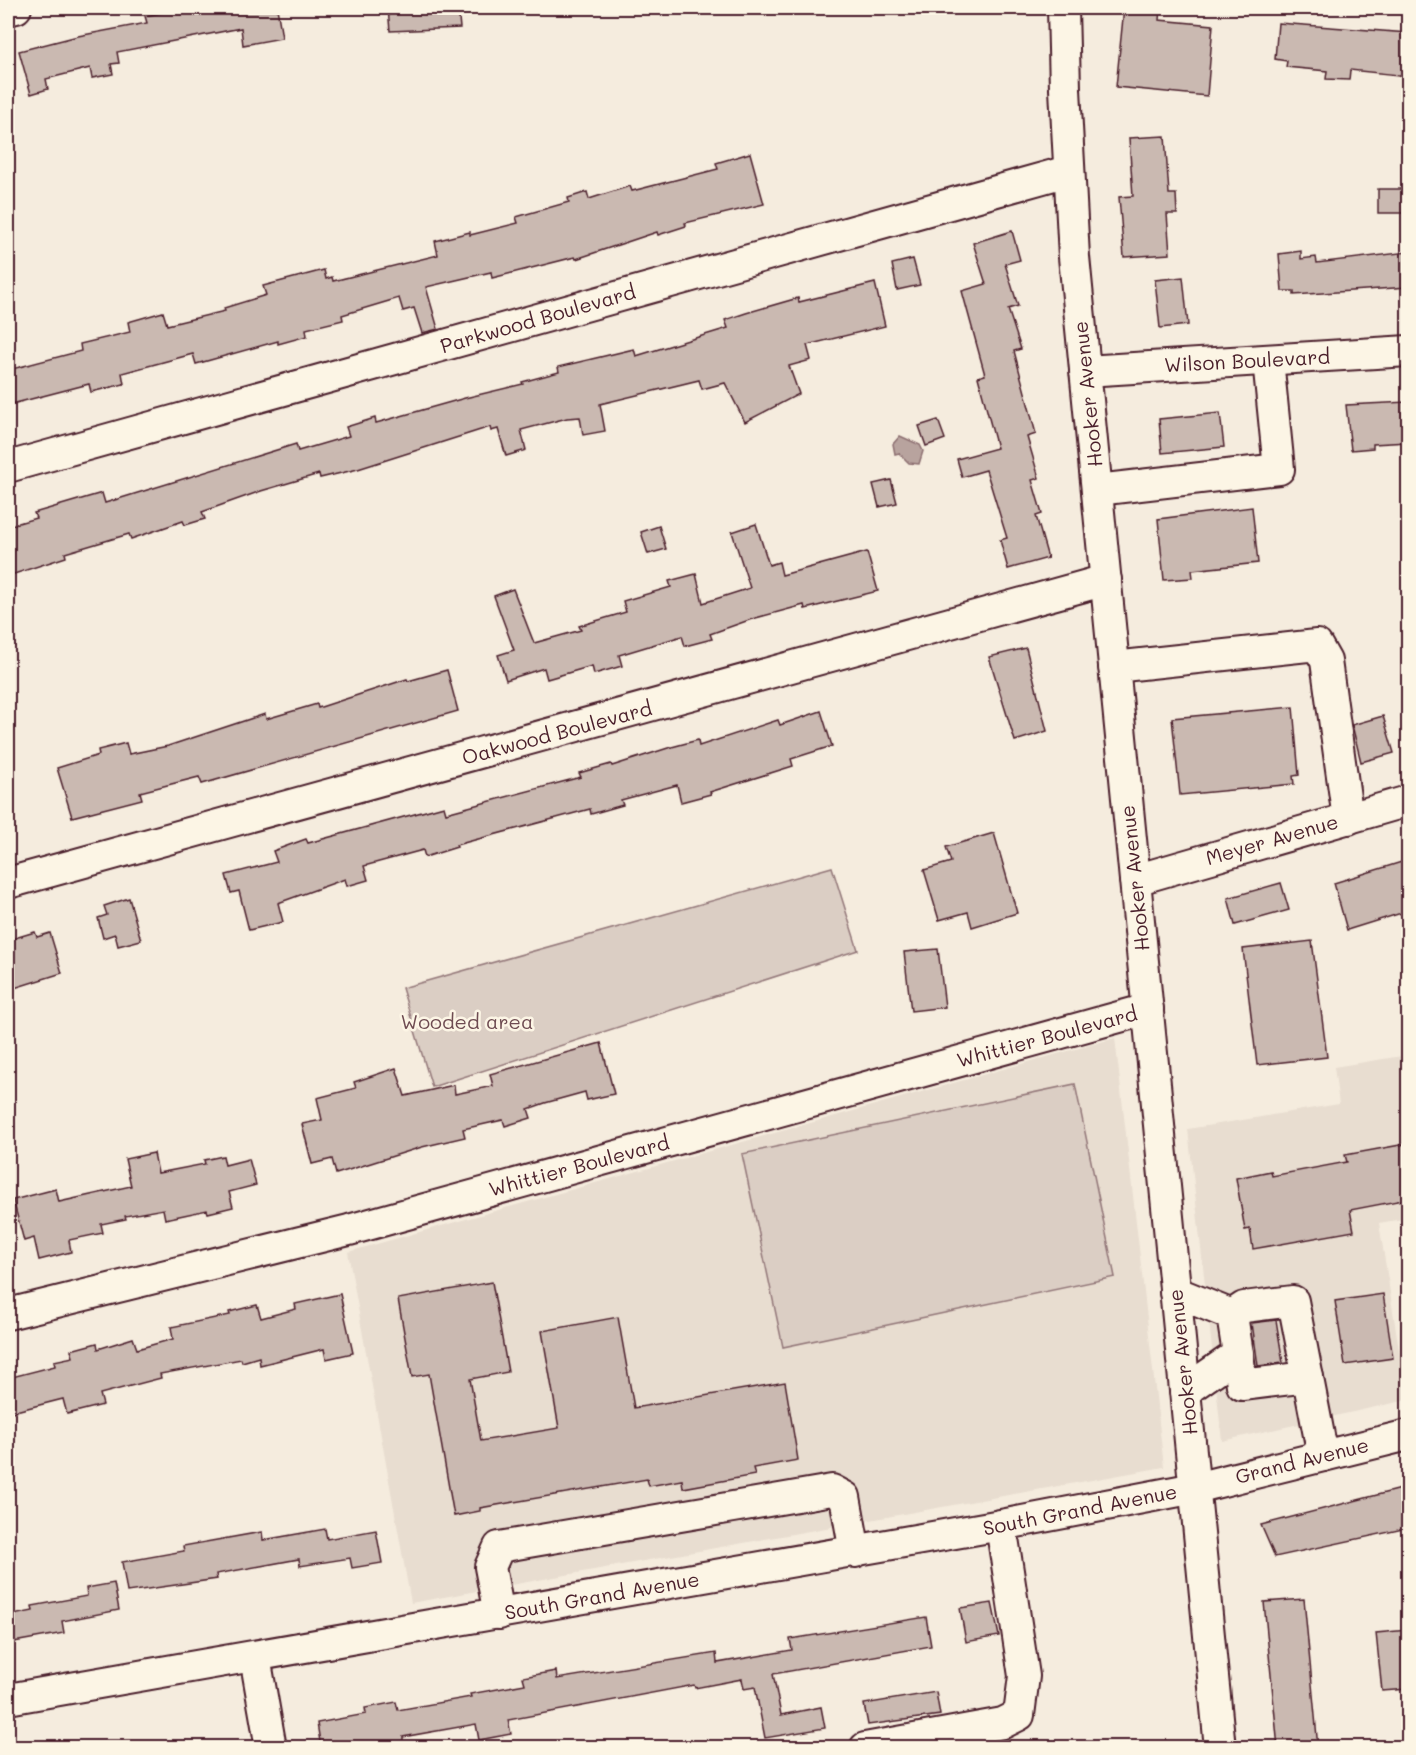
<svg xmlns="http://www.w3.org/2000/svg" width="1416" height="1755" font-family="Mali,sans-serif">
<rect width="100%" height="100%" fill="#f5ecde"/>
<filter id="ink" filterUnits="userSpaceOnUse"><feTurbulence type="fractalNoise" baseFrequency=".0167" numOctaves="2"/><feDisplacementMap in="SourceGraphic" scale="12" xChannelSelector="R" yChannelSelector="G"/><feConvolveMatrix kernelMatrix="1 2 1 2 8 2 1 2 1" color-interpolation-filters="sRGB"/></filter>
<g filter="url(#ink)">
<g fill="#e8ddd0">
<path d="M1115,1038L1164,1467L411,1603L348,1252Z"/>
<path d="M1408,1055V1218L1379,1223L1407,1400L1222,1441L1188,1129L1339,1104L1334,1067Z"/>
</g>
<g fill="#dbcec4" stroke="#927678" stroke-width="1.5">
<path d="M832,867L858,950L432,1087L402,988Z"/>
<path d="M1075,1084L1115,1277L783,1347L742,1154Z"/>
</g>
<path fill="#b8a39e" stroke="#8c6e70" stroke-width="1.5" d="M900,436L920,445L923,451L919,464L909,463L899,453L895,454L893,444Z"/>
<g fill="#cab9b1" stroke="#4a1f2b" stroke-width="1.5">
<path d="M186,8H277L282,38L243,45L241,28L117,52L119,63L111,64L113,74L92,78L90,68L46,79L48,89L31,94L19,51L78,36L147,23L145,16Z"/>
<path d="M388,8H458L460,28L390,31Z"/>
<path d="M1124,8H1160L1159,20L1213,25L1207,96L1116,87Z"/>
<path d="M1278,23L1408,33V76L1350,70L1349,80L1326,79L1327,71L1286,67L1287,61L1275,59Z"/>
<path d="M1165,136L1169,194H1176L1177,214H1167L1170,254L1124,257L1119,197L1133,196L1129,138Z"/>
<path d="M750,153L764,204L685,223L686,226L658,235L657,232L576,259L575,257L492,278L491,272L426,287L438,329L422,333L414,308L403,311L399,298L342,315L343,320L306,329L307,336L278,344V341L196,364L193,354L122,373L124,384L91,392L89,384L8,405V370L81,351L80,344L130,332L128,322L163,312L167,325L225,311L224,308L266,295L263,286L324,270L326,279L332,277L333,281L438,255L435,241L470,232V235L518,223L516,217L569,202L568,198L587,192L589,199L630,186L632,191L718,169L716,163Z"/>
<rect x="1378" y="189" width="27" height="24"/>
<path d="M1012,231L1020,260L1005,264L1018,306L1008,309L1021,349L1014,351L1036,434L1027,437L1039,478L1032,480L1042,514L1036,516L1048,558L1008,569L1000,540L1007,538L986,470L962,477L957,459L997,448L978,377L985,375L962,291L986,284L973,243Z"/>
<path d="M1301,251V259L1316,257L1317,263L1408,252V287L1294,295V291H1282L1279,254Z"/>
<path d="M913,259L920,285L897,290L892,264Z"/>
<path d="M1183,277L1188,325L1160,328L1155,280Z"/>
<path d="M875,283L885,326L807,345L811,360L789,366L799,394L745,422L725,383L702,389L699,380L600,404L605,431L583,435L580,417L567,418L521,430L526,450L506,456L498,429L491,431L490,427L358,469L320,478L319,474L261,491L202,512L205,519L185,525L183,521L131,539L129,534L65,553L66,557L8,576V526L36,518L34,513L102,493L105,503L296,444L298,451L349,436L346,427L375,418L376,423L465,398L523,384L522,382L559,372L558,367L634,349L636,356L728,328L725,320L746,313L798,298L799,302Z"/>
<path d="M1408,402V442L1373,444V448L1351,450L1346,405Z"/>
<path d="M1220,413L1224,447L1162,453L1159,419Z"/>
<path d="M938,420L945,439L926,446L919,426Z"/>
<path d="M891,480L897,503L879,507L873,484Z"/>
<path d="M1252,507L1258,563L1192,570L1193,578L1164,580L1158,519Z"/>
<path d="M756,524L769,565L779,562L782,575L867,552L878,591L805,609L804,605L752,619L710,634L712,639L685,646L682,636L619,655L622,666L594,674L592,666L547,679L544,668L506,680L498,655L514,650L494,596L513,589L534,643L581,630L579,626L626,612L623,601L671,587L669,581L696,574L703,603L750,588L732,532Z"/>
<path d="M659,526L666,549L648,554L641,532Z"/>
<path d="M1026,648L1047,731L1015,741L989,657Z"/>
<path d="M447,670L458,711L202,784L199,777L140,792L142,799L72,817L57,768L99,755L98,750L126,743L129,754L168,746L265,714L266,719L317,704L318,708L407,679L408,681Z"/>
<path d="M1293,707L1299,775L1293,776L1294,784L1180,795L1172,718Z"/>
<path d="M821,711L832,746L791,759L793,766L710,792L711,794L681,802L677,785L621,800L623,805L591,814L590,809L456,845L457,847L425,857L423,850L364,866L368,880L347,886L345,879L278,903L283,922L249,930L239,891L231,893L226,875L277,862L273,851L306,839L308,843L444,806L446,813L581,777L579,773L611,764L612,766L668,748L698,740L699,746L778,720L780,725Z"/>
<path d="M1383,716L1394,753L1361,762L1352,725Z"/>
<path d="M994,833L1017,913L972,927L968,912L939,920L924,870L951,862L946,847Z"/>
<path d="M1408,860V911L1347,930L1334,883Z"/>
<path d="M1281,883L1289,910L1235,925L1228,898Z"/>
<path d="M129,898L141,940L118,946L115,934L103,938L98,918L107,915L104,906Z"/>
<path d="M35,932L37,937L50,933L62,973L8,990V940Z"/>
<path d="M1312,941L1327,1057L1257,1065L1243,949Z"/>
<path d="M938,949L945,1007L911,1011L904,952Z"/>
<path d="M601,1043L614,1094L587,1100L585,1092L545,1103L528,1109L531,1118L505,1126L503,1120L463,1129L465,1137L422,1147L336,1174L332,1159L312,1164L302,1124L322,1120L317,1098L356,1088L354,1082L396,1068L405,1096L454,1085L455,1094L493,1086L490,1074Z"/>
<path d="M1406,1144L1408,1199L1350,1210L1354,1231L1253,1249L1250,1229L1245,1230L1236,1178L1271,1171L1272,1176L1347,1162L1345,1155Z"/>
<path d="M154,1153L158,1173L205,1164L204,1160L223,1156L225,1165L249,1159L256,1185L229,1192L233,1207L208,1213L207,1210L165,1219L163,1209L125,1216L126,1219L101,1224L103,1233L69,1240L71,1252L39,1260L34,1238L24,1241L13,1200L56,1189L59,1202L131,1186L125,1159Z"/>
<path d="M492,1282L508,1372L470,1379L481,1441L559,1428L542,1331L618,1317L634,1408L785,1382L798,1460L753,1468L755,1475L683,1488L682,1480L649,1486L647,1479L480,1508V1511L454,1516L429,1374L412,1377L398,1299Z"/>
<path d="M340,1294L353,1353L326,1359L324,1349L260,1365L259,1357L242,1362L241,1359L160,1374L161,1378L100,1394L103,1405L67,1414L63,1399L8,1413V1378L55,1366L54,1361L73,1357L71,1350L97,1343L98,1349L133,1338L137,1349L173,1339L171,1327L230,1315L229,1312L257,1305L261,1318L296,1309L295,1304Z"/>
<path d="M1383,1294L1393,1358L1345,1365L1335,1301Z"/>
<path d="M1276,1320L1283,1363L1258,1366L1252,1323Z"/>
<path d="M1408,1487V1528L1275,1557L1261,1525Z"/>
<path d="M325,1529L327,1539L376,1530L382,1563L352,1568L350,1558L300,1566L299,1559L216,1574L217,1579L127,1592L122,1562L184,1551L183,1546L262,1532L263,1540Z"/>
<path d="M114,1583L119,1610L62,1621L64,1633L8,1643V1616L33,1611L32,1606L87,1596L86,1588Z"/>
<path d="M1304,1599L1318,1748H1278L1264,1602Z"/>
<path d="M992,1603L999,1636L966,1642L960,1608Z"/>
<path d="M926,1617L931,1646L773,1674L781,1715L821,1707L825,1728L765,1738L755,1687L744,1689L742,1679L695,1688L694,1685L508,1720L511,1734L479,1740L476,1724L403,1737V1741L372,1747V1743L347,1748H321L317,1723L366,1714L365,1708L396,1702L398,1710L471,1697L470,1694L525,1684L523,1677L556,1671L557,1679L716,1653L717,1663L792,1650L790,1639Z"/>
<path d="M1408,1630V1689L1382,1691L1376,1633Z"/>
<path d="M936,1692L940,1715L868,1725L864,1704Z"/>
</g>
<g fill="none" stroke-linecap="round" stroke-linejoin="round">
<g stroke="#4a1f2b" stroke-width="34">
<g id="minor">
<path d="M1063,8L1065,89L1074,257L1220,1748"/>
<path d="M8,10L16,8"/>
<path d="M1085,371L1408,351"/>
<path d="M8,467L1068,171"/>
<path d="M1097,490L1279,469L1268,360"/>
<path d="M1114,667L1317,645L1326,661L1348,819"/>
<path d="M1135,880L1408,801"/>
<path d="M8,883L1106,580"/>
<path d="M1175,1292L1232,1315L1238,1354L1185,1391"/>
<path d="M8,1314L349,1230L1148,1009"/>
<path d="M1232,1315L1244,1307L1293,1301L1323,1456"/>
<path d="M1238,1354L1242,1385L1308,1377"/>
<path d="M499,1614L490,1567L499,1547L832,1490L845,1497L855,1552"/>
<path d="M255,1657L271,1748"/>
<path d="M8,1699L1001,1525L1195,1488L1408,1435"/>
<path d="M865,1748L1003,1723L1019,1715L1024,1676L1001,1525"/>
</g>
</g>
<use href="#minor" stroke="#fcf5e5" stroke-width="30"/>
</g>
</g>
<g text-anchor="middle" stroke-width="5" stroke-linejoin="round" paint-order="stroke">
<g font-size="20" fill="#4a1f2b" stroke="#fcf5e5">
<text transform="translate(538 319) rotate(-16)" y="7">Parkwood Boulevard</text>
<text transform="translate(1247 361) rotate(-3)" y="7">Wilson Boulevard</text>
<text transform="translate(1088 394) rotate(-96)" y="7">Hooker Avenue</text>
<text transform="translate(557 733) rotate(-15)" y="7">Oakwood Boulevard</text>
<text transform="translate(1272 840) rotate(-16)" y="7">Meyer Avenue</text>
<text transform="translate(1135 878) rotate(-96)" y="7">Hooker Avenue</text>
<text transform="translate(1047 1037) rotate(-15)" y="7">Whittier Boulevard</text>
<text transform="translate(579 1166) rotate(-15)" y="7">Whittier Boulevard</text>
<text transform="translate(1183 1362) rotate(-96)" y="7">Hooker Avenue</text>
<text transform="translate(1302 1461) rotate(-14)" y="7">Grand Avenue</text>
<text transform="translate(1080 1510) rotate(-11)" y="7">South Grand Avenue</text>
<text transform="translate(602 1596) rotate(-10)" y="7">South Grand Avenue</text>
</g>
<g font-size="20" fill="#6e4b51" stroke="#fcf5e5">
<text x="467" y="1029">Wooded area</text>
</g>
</g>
<rect width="1416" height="1755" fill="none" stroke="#fcf5e5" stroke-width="30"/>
<rect x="15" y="15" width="1386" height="1725" fill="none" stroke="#4a1f2b" stroke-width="2" filter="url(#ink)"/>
</svg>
